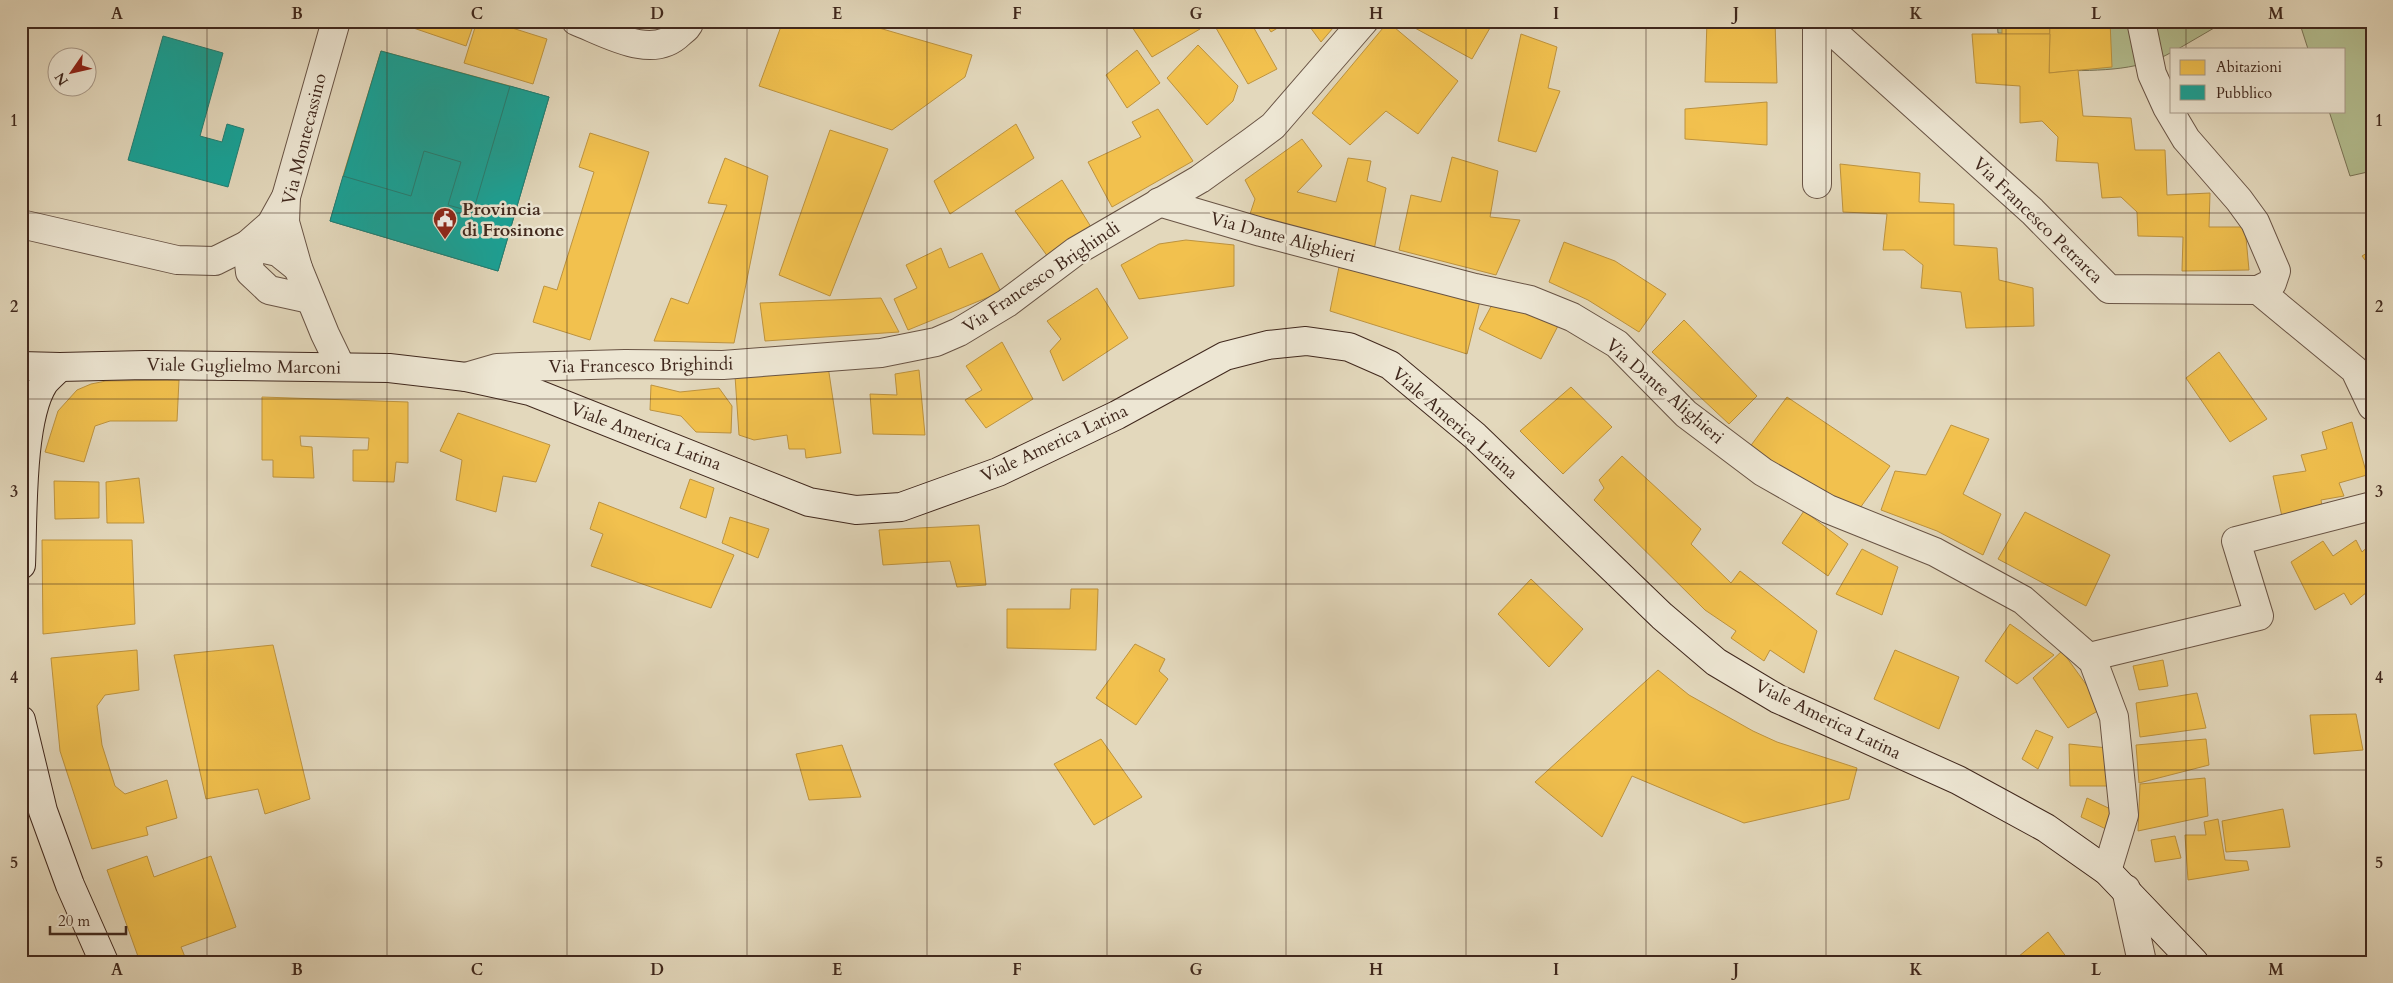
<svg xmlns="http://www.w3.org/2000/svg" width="2393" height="983" font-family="Cardo,serif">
<rect width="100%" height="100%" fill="#e3d8bc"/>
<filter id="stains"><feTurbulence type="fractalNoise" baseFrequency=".004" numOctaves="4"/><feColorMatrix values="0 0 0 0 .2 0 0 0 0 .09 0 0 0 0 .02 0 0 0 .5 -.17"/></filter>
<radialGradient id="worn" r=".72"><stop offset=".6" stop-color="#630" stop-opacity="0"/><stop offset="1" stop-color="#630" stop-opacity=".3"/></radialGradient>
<g fill="#b4bf91" stroke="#7a7457">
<path d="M1997,21H2226L2178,49H2172V52C2136,73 2091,70 2051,71L2047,35L1998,33Z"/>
<path d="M2299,21H2372V171L2350,176L2329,111H2344V49H2308Z"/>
</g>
<g fill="#f2c14e" stroke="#bd933f">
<path d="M393,21H468L474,23L466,46Z"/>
<path d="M477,21H490L547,39L533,84L464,63Z"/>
<path d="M783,21H855L972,55L965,77L892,130L759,86Z"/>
<path d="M1128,21H1195L1200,29L1152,57Z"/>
<path d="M1212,21H1250L1277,69L1248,84Z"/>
<path d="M1264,21H1289L1271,32Z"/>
<path d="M1314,21H1339L1321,42L1310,27L1315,24Z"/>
<path d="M1402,21H1494L1472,59Z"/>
<path d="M1707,21H1775L1777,83L1705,82Z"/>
<path d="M2002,21H2049L2050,34H2002Z"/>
<path d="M2050,21H2110L2112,67L2049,73Z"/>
<path d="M1388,22L1458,81L1418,134L1386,111L1350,145L1312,113Z"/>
<path d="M1521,34L1557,47L1548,88L1560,91L1536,152L1498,141Z"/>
<path d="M1972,34H2050L2049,73L2078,70L2083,116L2131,118L2135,150H2165L2167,195L2210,193L2209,227H2245L2249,270L2182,271L2183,237L2138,236L2137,212L2121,197L2102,198L2098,163L2056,161L2058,137L2042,121L2020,123V86L1976,83Z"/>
<path d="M1198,45L1238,86L1233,101L1207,125L1167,78Z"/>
<path d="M1137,50L1160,83L1127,108L1106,75Z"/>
<path d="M381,51L510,86L498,127L408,99L383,188L343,176Z"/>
<path d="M1767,102V145L1685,139V109Z"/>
<path d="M1158,109L1193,161L1112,207L1088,162L1141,137L1132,122Z"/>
<path d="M1016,124L1034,158L950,214L934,181Z"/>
<path d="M830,130L888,149L830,296L779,275Z"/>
<path d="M590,133L649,152L590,340L533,322L544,286L557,290L594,172L579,167Z"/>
<path d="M1302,139L1322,166L1297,192L1336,202L1348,158L1371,161L1367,181L1386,188L1374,250L1250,214L1255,199L1245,180Z"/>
<path d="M1452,157L1498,171L1490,217L1520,220L1496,275L1399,250L1411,195L1441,202Z"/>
<path d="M725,158L768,176L734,343L654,341L671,298L688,304L727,205L708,203Z"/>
<path d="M1840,164L1920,173L1919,202L1954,204V245L1997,248L1999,280L2033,288L2034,326L1966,328L1961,292L1921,288L1923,265L1904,250H1883L1887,214L1843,212Z"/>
<path d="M1062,180L1091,227L1048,257L1015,211Z"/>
<path d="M1186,240L1234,245V286L1139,299L1121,265L1159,244Z"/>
<path d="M1564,242L1615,261L1666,294L1639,332L1588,300L1549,282Z"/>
<path d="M941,248L949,268L982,253L1001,292L908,330L894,299L917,288L906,265Z"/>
<path d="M2372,250V269L2362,256Z"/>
<path d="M1339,267L1480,301L1467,354L1330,311Z"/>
<path d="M1097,288L1128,338L1063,381L1050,351L1061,339L1047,321Z"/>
<path d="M881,298L899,332L765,341L760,303Z"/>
<path d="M1495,299L1559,324L1541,359L1479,329Z"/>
<path d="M1684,320L1757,396L1729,424L1652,352Z"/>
<path d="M1002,342L1033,399L986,428L965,400L982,390L966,366Z"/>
<path d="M2219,352L2267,419L2230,442L2186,378Z"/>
<path d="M828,366L841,453L806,458L805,449H789L787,435L754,440L739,435L735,376Z"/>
<path d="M919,370L925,435L873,434L870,394L897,395L895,374Z"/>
<path d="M179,380L177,421H110L95,426L84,462L45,452L58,411L77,390L91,384L106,381Z"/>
<path d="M651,385L680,392L719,388L732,406L731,433L696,432L681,416L650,410Z"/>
<path d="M1571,387L1612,427L1563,474L1520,431Z"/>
<path d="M262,397L408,402V463L396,462L394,482L353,481V450H368L369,438L300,436L301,446L312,447L314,478L273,477V460H262Z"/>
<path d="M1787,397L1890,466L1855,515L1749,448Z"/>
<path d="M458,413L550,445L536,482L503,476L496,512L456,500L462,460L440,451Z"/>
<path d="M2352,422L2367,475L2339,483L2344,496L2321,500L2323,512L2283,521L2273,476L2306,471L2301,455L2327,449L2322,432Z"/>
<path d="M1951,425L1989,439L1963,494L2001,514L1983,555L1937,531L1881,510L1895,471L1926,475Z"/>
<path d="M1622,456L1701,529L1691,544L1731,583L1740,571L1817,631L1804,673L1770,650L1764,661L1731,638L1736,631L1705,610L1594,500L1604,488L1599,480Z"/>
<path d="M139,478L144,523H107L106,482Z"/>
<path d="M690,479L714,488L706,518L680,508Z"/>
<path d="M54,481L99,482V518L55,519Z"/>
<path d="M599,502L734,555L711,608L591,566L603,534L590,529Z"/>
<path d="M1804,511L1848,544L1828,576L1782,543Z"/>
<path d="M2025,512L2110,555L2086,606L1998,559Z"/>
<path d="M730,517L769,529L758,558L722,543Z"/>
<path d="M979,525L986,585L957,587L950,561L883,565L879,530Z"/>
<path d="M42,540H132L135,624L43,634Z"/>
<path d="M2356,540L2362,552L2372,543V588L2351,605L2344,593L2315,610L2291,562L2323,541L2333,556Z"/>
<path d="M1862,549L1898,567L1882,615L1836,594Z"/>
<path d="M1531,579L1583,629L1549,667L1498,614Z"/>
<path d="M1071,589H1098L1096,650L1007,648V609H1070Z"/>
<path d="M2010,624L2054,655L2017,684L1985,661Z"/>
<path d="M1135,644L1165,659L1159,671L1168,679L1136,725L1096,698Z"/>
<path d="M273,645L310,799L265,814L258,789L206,799L174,655Z"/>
<path d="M137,650L139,690L105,695L97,706L102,745L115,786L125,794L167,780L177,818L146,827L148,835L92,849L60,751L51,658Z"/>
<path d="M1895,650L1959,677L1939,729L1874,699Z"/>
<path d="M2062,651L2103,708L2068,728L2033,678Z"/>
<path d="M2163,660L2168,686L2139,690L2133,666Z"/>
<path d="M1658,670L1689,695L1753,731L1777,742L1857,768L1849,799L1744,823L1632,776L1602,837L1535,782Z"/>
<path d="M2197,693L2206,728L2140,737L2136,703Z"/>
<path d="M2356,714L2363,750L2314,754L2310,715Z"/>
<path d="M2036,730L2053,737L2038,769L2022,759Z"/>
<path d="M1101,739L1142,797L1094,825L1054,764Z"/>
<path d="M2206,739L2209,765L2139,783L2136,745Z"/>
<path d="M2069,744L2108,748L2111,786H2070Z"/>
<path d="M842,745L861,797L809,800L796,754Z"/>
<path d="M2205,778L2208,816L2138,831L2140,784Z"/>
<path d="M2087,798L2117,812L2110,831L2081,817Z"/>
<path d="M2283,809L2290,847L2226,852L2222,821Z"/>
<path d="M2218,819L2225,860L2247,861L2249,870L2188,880L2185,835H2206L2204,822Z"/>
<path d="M21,830L23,837L28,856L21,857Z"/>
<path d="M2175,836L2181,858L2155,862L2151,840Z"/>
<path d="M147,856L154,877L211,856L236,927L181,947L187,962H140L107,870Z"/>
<path d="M2048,932L2070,962H2012Z"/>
</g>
<g fill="#17a398" stroke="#237e73">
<path d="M163,36L223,53L200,136L222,142L227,124L244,129L228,187L128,160Z"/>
<path d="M381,51L549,97L498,271L330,221Z"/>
<path d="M510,86L549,97L498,271L330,221L343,176L411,196L424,151L461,162L448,205L473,212Z"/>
</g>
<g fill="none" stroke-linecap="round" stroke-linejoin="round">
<g stroke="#695445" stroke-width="30">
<g id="street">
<path d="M336,21L286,197L285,222L298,268L325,334L341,367"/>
<path d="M576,21C607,33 652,61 680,33C685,29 688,27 690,21"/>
<path d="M1821,21L2032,211L2109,289L2258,290L2272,283L2276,271L2255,222L2239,200L2186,139L2167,107L2152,74L2141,21"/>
<path d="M1817,184V21"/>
<path d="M286,197L271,224L247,245L250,272L269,290L310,299"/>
<path d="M1159,202L1261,232L1475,288L1530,300L1572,317L1617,344L1686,414L1763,472L1828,509L1935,552L2023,600L2093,661L2114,717L2124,815L2107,871"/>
<path d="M21,224L177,260L215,261L247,245L278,252L298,268"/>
<path d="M2258,290L2355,370L2372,406"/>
<path d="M466,377L497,368L521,367L625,364L723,365L881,353L936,342L959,332L1007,303L1076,251L1200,179L1253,141L1273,126L1364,21"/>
<path d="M2089,657L2259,616L2236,541L2372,506"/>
<path d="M2126,889L2142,962"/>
</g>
</g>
<g stroke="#40281d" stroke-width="30">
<g id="secondary">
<path d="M21,366L60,367L145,365L389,368L466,377L530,391L809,502L856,510L901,507L998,472L1117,415L1225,356L1268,345L1306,341L1349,347L1390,365L1475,436L1662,616L1716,662L1778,699L1958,780L2046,828L2107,871L2194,962"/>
<path d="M21,565C23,520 20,420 44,383C48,378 55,372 60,367"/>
<path d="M21,720L43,811L70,885L104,962"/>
</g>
</g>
<use href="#street" stroke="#ede6d3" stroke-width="28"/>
<use href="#secondary" stroke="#ede6d3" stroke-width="28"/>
</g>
<path fill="none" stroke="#40281d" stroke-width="1" stroke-opacity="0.55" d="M207,21V962M387,21V962M567,21V962M747,21V962M927,21V962M1107,21V962M1286,21V962M1466,21V962M1646,21V962M1826,21V962M2006,21V962M2186,21V49M2186,111V962M21,213H2372M21,399H2372M21,584H2372M21,770H2372"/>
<defs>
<g id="civic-pin" transform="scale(1.25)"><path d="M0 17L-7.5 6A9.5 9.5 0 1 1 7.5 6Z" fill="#8f2418" stroke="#ede6d3"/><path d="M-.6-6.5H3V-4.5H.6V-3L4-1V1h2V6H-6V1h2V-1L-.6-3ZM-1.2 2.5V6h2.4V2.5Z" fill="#fff"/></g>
</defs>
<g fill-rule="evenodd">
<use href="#civic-pin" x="445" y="219"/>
</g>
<g text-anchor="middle" stroke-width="5" stroke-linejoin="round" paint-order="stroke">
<g font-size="18" fill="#40281d" stroke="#ede6d3">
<text transform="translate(304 139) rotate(-76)" y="6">Via Montecassino</text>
<text transform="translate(2038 220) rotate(44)" y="6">Via Francesco Petrarca</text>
<text transform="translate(1283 237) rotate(15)" y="6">Via Dante Alighieri</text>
<text transform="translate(1041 277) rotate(-34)" y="6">Via Francesco Brighindi</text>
<text transform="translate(641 365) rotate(-1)" y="6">Via Francesco Brighindi</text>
<text transform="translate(244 366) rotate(1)" y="6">Viale Guglielmo Marconi</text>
<text transform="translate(1665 391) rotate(41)" y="6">Via Dante Alighieri</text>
<text transform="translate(1455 423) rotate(41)" y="6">Viale America Latina</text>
<text transform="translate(646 436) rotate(21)" y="6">Viale America Latina</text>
<text transform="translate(1054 443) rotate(-25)" y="6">Viale America Latina</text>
<text transform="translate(1828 719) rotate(26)" y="6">Viale America Latina</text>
</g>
<g font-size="18" font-weight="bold" fill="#40281d" stroke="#ede6d3" text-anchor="start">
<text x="462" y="215">Provincia<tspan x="462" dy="21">di Frosinone</tspan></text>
</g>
</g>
<rect width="2393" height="983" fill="none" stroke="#e3d8bc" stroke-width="55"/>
<rect x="2170" y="48" width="175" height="65" fill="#ede6d3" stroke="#a89a8a"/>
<rect x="2180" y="60" width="25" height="15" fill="#f2c14e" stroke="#a89a8a"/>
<text x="2216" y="72" font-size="15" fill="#40281d">Abitazioni</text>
<rect x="2180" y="85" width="25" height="15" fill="#17a398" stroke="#a89a8a"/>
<text x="2216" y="98" font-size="15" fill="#40281d">Pubblico</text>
<g transform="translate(72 72) rotate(236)"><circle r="24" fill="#ede6d3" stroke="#a89a8a"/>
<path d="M0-4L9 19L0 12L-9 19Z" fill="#8f2418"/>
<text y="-8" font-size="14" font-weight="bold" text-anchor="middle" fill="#40281d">N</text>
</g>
<path d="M50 926v8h76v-8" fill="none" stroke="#40281d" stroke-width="2.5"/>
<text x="58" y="926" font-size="15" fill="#40281d" stroke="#ede6d3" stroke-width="4" paint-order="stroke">20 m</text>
<rect x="28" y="28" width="2338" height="928" fill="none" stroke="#40281d" stroke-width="2"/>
<g font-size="16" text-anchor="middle" font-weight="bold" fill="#40281d">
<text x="117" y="19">A</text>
<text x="297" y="19">B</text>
<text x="477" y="19">C</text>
<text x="657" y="19">D</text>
<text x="837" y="19">E</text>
<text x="1017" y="19">F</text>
<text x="1196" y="19">G</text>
<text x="1376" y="19">H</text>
<text x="1556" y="19">I</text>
<text x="1736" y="19">J</text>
<text x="1916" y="19">K</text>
<text x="2096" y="19">L</text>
<text x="2276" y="19">M</text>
<text x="14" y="126">1</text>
<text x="2379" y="126">1</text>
<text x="14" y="312">2</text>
<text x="2379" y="312">2</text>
<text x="14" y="497">3</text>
<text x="2379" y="497">3</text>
<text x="14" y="683">4</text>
<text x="2379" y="683">4</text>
<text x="14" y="868">5</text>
<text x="2379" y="868">5</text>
<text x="117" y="975">A</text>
<text x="297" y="975">B</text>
<text x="477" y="975">C</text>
<text x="657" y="975">D</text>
<text x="837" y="975">E</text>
<text x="1017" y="975">F</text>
<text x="1196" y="975">G</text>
<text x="1376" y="975">H</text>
<text x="1556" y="975">I</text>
<text x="1736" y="975">J</text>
<text x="1916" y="975">K</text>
<text x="2096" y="975">L</text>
<text x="2276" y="975">M</text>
</g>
<rect width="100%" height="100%" filter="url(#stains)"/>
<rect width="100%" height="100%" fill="url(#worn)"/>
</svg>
